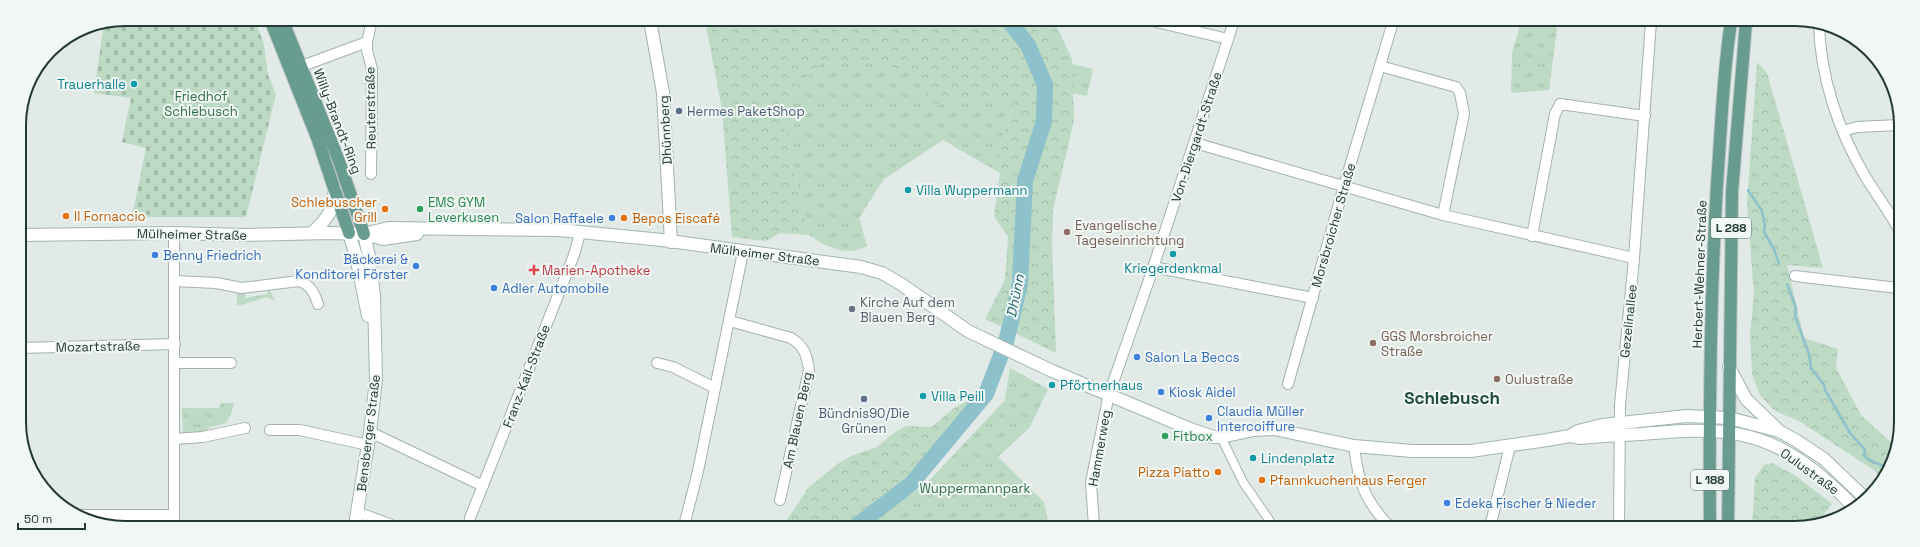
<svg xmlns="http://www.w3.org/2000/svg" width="1920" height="547" font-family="'Space Grotesk',sans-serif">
<defs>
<pattern id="grass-tufts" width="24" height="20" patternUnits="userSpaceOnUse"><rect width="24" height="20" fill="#bcdac4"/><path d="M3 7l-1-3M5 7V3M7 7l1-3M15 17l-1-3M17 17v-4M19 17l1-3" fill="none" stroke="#a1bca9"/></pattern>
<pattern id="forest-crowns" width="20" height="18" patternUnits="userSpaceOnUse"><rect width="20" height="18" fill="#bcdac4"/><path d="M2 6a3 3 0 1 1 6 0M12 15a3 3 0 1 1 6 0" fill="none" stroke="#a1bca9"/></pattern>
<pattern id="cemetery-stones" width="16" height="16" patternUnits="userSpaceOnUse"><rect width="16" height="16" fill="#bcdac4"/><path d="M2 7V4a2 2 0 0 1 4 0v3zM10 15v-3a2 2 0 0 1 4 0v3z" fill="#a1bca9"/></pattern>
</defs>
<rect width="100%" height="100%" fill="#e1eae6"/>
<g fill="url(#grass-tufts)">
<path d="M1521,22H1553L1557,28L1549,90L1511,93L1512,53Z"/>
<path d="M873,61L920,76L931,106L983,97L1012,106L1001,144L1000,173L943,140L884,179L859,218L867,246C847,257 826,247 809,235L783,122L796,87L822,63Z"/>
<path d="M1068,63L1093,69L1087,96L1071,93Z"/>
<path d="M268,287L275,301L267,297L237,306V291L245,292V298L268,294L266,288Z"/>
<path d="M1010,368L1048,389L1030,427L998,457L1044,502L1049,526H866L927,483L1005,400Z"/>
<path d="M221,403H234L231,414L226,423L210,427L204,434H183L182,408H219Z"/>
</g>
<g fill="url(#forest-crowns)">
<path d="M705,20L1054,21L1072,59L1074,120L1053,210L1052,244L1056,353L985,319L1005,280L1008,237L994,216L1000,173L1001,144L1012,106L983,97L930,106L920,76L873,61L822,63L796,87L783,122L809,235L780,233L766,241L732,237L722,109Z"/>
<path d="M1757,62L1767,73L1823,268L1787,265L1804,338L1838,349L1836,368L1861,415L1897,448L1880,477L1874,470L1799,421L1775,411L1760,395L1752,374L1750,335L1754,294L1747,203Z"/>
<path d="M977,396L982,402L969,415L952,438L923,470L842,526H783L808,488L839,463L854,455L877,447L895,432L907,426L932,427L954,408Z"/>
<path d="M1772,463L1796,476L1832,504L1815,525L1802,528H1752L1755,478L1764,465Z"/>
</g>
<path fill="url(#cemetery-stones)" d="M125,19L140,21V19H255L264,45L268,75L276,94L246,217H132L146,148L122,142L131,98L94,93L104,23Z"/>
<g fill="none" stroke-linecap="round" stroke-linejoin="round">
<g stroke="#8dc1cb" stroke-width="2.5">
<path d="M1748,190L1762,211L1765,225L1764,232L1774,249L1779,264"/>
<path d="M1787,284L1796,308L1795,316L1809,354L1811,368L1824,385L1825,390L1850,433L1865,450L1864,455L1869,460L1886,467"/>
</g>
<path stroke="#8dc1cb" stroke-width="16" d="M856,526L911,484L986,394L1006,342L1020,284L1025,181L1044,121L1045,85L1028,45L1009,21"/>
<g stroke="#a4b2ad" stroke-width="10">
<path id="pedestrian" d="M1221,437L1243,482L1274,527"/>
</g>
<g stroke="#a4b2ad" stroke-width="12">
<g id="minor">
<path d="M1152,21L1228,39"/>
<path d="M1819,23C1820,76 1838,130 1865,176C1876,194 1888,210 1898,228"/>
<path d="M1380,66L1456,87L1460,93L1464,114L1443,215"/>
<path d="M294,69L367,42"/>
<path d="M1843,131L1857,127L1899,125"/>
<path d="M1195,143L1443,215L1634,258"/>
<path d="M371,174L372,69L367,50V42L372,20"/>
<path d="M1532,236L1555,114L1560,104L1645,116"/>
<path d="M1153,267L1313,298"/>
<path d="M1795,276L1898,288"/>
<path d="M174,281L216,283L242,288L299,281C310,284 315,294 318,304"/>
<path d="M730,321L791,338C804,346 807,355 809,370L780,500"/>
<path d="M20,348L175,344"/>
<path d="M175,363H231"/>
<path d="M657,363L673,367L715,388"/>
<path d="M1288,384L1344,186L1393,22"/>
<path d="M270,430H300L368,445"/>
<path d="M370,432L483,486"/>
<path d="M174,439L203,437L245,428"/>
<path d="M1354,446C1358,482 1365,501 1390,527"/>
<path d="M357,512L392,525"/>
<path d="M82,515H174"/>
<path d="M470,518L574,255L580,233"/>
<path d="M174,525V233"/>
<path d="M684,526L698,471L743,252"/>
<path d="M1094,526L1091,482L1109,394L1150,277L1234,21"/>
<path d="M1490,527L1510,446"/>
<path d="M1619,527L1620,405L1634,258L1651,22"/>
</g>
</g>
<g stroke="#a4b2ad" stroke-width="14">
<path id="tertiary" d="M650,20L663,93L671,242"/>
</g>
<g stroke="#a1b5ae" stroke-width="14">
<g id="secondary">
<path d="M312,233C328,218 333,212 335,189"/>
<path d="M349,233L356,256L368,316"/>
<path d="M364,234L388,228L559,230L662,240L861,267L882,273L901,284L968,331L1050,370L1190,429L1213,437H1221L1254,430L1274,429L1354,446L1412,451H1471L1547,440L1570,436L1578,431L1602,425L1687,416L1729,418L1779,431L1797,441L1824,459L1866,499"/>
<path d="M20,235L174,233L243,235L328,233L364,234L383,239L417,234"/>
<path d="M1729,367L1746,399L1777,429"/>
<path d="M1570,436L1579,438C1600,436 1621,435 1642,434C1675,431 1710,428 1742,435C1787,444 1824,476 1855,508"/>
<path d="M355,525L370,432L376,380L374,296L370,261L364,234"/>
</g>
</g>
<g stroke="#bdc4c2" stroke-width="14">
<g id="primary">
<path d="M270,19L318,140L349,233"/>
<path d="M282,19L339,161L364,234"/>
<path d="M1710,528C1709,403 1710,279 1719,155C1722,111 1724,66 1731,22"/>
<path d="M1728,528L1732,192L1746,22"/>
</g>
</g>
<use href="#pedestrian" stroke="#fff" stroke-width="8"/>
<use href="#minor" stroke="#fff" stroke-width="10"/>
<use href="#tertiary" stroke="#fff" stroke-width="12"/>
<use href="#secondary" stroke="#fff" stroke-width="12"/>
<use href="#primary" stroke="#699c90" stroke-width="12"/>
</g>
<g fill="#0f9aa8" stroke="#f1f7f4" stroke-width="1.5">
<circle cx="134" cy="84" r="4"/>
<circle cx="908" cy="190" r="4"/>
<circle cx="1173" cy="254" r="4"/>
<circle cx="1052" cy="385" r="4"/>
<circle cx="923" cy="396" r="4"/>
<circle cx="1253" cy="458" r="4"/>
</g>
<g fill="#5c6f8a" stroke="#f1f7f4" stroke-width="1.5">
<circle cx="679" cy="111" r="4"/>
<circle cx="864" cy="399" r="4"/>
</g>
<g fill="#e8710a" stroke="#f1f7f4" stroke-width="1.5">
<circle cx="385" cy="209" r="4"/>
<circle cx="66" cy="216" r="4"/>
<circle cx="624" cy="218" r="4"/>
<circle cx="1218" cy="472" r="4"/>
<circle cx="1262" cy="480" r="4"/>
</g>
<g fill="#2e9e5b" stroke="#f1f7f4" stroke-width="1.5">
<circle cx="420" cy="209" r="4"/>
<circle cx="1165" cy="436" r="4"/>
</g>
<g fill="#3f7fe0" stroke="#f1f7f4" stroke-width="1.5">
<circle cx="612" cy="218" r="4"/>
<circle cx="155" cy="255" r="4"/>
<circle cx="416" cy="266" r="4"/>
<circle cx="494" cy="288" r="4"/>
<circle cx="1137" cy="357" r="4"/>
<circle cx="1161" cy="392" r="4"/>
<circle cx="1209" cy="418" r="4"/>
<circle cx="1447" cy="503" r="4"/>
</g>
<g fill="#8d6e63" stroke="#f1f7f4" stroke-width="1.5">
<circle cx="1067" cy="232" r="4"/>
<circle cx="1373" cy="343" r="4"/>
<circle cx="1497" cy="379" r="4"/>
</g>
<path fill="#e0444e" stroke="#f1f7f4" stroke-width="1.5" d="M532 264h4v4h4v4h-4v4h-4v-4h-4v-4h4z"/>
<circle fill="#6b7280" stroke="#f1f7f4" stroke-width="1.5" cx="852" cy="309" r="4"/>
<g text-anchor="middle" stroke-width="4" stroke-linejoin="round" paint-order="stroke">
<g fill="#f1f7f4" stroke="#61736e" stroke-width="1">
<rect x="1711" y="218" width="40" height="20" rx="3"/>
<rect x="1691" y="470" width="38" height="20" rx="3"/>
</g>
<g font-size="12" font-weight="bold" fill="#233a34">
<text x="1731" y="232">L 288</text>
<text x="1710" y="484">L 188</text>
</g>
<g font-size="13" fill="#0d838f" stroke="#f1f7f4" text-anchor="start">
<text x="126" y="89" text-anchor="end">Trauerhalle</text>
<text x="916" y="195">Villa Wuppermann</text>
<text x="1173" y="273" text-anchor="middle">Kriegerdenkmal</text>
<text x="1060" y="390">Pförtnerhaus</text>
<text x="931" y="401">Villa Peill</text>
<text x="1261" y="463">Lindenplatz</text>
</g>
<g font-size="13" fill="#306d48" stroke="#f1f7f4">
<text x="201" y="101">Friedhof<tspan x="201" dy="15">Schlebusch</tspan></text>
<text x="975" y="493">Wuppermannpark</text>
</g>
<g font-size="13" fill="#233a34" stroke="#f1f7f4">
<text transform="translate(370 108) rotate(-91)" y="5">Reuterstraße</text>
<text transform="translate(338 121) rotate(69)" y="5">Willy-Brandt-Ring</text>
<text transform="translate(665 130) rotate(-93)" y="5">Dhünnberg</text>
<text transform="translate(1196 137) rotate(-72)" y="5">Von-Diergardt-Straße</text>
<text transform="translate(1333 225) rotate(-74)" y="5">Morsbroicher Straße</text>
<text transform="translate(192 234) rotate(1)" y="5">Mülheimer Straße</text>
<text transform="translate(765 254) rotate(7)" y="5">Mülheimer Straße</text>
<text transform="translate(1699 274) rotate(-88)" y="5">Herbert-Wehner-Straße</text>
<text transform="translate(1628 321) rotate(-84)" y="5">Gezelinallee</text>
<text transform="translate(98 346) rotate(-1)" y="5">Mozartstraße</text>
<text transform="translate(526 376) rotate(-69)" y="5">Franz-Kail-Straße</text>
<text transform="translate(797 420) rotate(-78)" y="5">Am Blauen Berg</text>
<text transform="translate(368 433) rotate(-83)" y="5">Bensberger Straße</text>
<text transform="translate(1099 448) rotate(-80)" y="5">Hammerweg</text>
<text transform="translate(1810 471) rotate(36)" y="5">Oulustraße</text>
</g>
<g font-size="13" fill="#4e5e75" stroke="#f1f7f4" text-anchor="start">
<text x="687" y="116">Hermes PaketShop</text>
<text x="864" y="418" text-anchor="middle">Bündnis90/Die<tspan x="864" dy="15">Grünen</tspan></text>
</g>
<g font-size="13" fill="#c56008" stroke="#f1f7f4" text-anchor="start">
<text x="377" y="207" text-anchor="end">Schlebuscher<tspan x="377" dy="15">Grill</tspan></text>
<text x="74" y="221">Il Fornaccio</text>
<text x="632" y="223">Bepos Eiscafé</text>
<text x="1210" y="477" text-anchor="end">Pizza Piatto</text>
<text x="1270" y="485">Pfannkuchenhaus Ferger</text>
</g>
<g font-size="13" fill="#27864d" stroke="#f1f7f4" text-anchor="start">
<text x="428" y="207">EMS GYM<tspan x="428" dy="15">Leverkusen</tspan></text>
<text x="1173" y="441">Fitbox</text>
</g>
<g font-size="13" fill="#366cbe" stroke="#f1f7f4" text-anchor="start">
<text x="604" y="223" text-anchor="end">Salon Raffaele</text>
<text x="163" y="260">Benny Friedrich</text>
<text x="408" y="264" text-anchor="end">Bäckerei &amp;<tspan x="408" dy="15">Konditorei Förster</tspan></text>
<text x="502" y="293">Adler Automobile</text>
<text x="1145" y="362">Salon La Beccs</text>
<text x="1169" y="397">Kiosk Aidel</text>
<text x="1217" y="416">Claudia Müller<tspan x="1217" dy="15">Intercoiffure</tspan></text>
<text x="1455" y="508">Edeka Fischer &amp; Nieder</text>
</g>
<g font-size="13" fill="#785e54" stroke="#f1f7f4" text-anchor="start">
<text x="1075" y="230">Evangelische<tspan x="1075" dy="15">Tageseinrichtung</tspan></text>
<text x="1381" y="341">GGS Morsbroicher<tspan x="1381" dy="15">Straße</tspan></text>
<text x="1505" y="384">Oulustraße</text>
</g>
<g font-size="13" fill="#be3a42" stroke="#f1f7f4" text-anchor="start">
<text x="542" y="275">Marien-Apotheke</text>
</g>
<g font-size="13" fill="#5b616d" stroke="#f1f7f4" text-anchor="start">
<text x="860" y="307">Kirche Auf dem<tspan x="860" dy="15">Blauen Berg</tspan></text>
</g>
<g font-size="14" font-style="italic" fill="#226371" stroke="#f1f7f4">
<text transform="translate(1015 296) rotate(-79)" y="5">Dhünn</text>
</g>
<g font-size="17" font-weight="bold" fill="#204a40" stroke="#f1f7f4">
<text x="1452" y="404">Schlebusch</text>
</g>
</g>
<path d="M0 0H1920V547H0ZM125 26H1795A99 99 0 0 1 1894 125V422A99 99 0 0 1 1795 521H125A99 99 0 0 1 26 422V125A99 99 0 0 1 125 26Z" fill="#f1f7f4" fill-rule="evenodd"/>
<path fill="none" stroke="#233a34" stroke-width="2" d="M125 26H1795A99 99 0 0 1 1894 125V422A99 99 0 0 1 1795 521H125A99 99 0 0 1 26 422V125A99 99 0 0 1 125 26Z"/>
<path d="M18 523v6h67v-6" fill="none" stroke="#233a34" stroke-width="2"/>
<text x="24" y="523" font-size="12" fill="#233a34" stroke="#f1f7f4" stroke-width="3" paint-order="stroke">50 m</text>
</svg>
